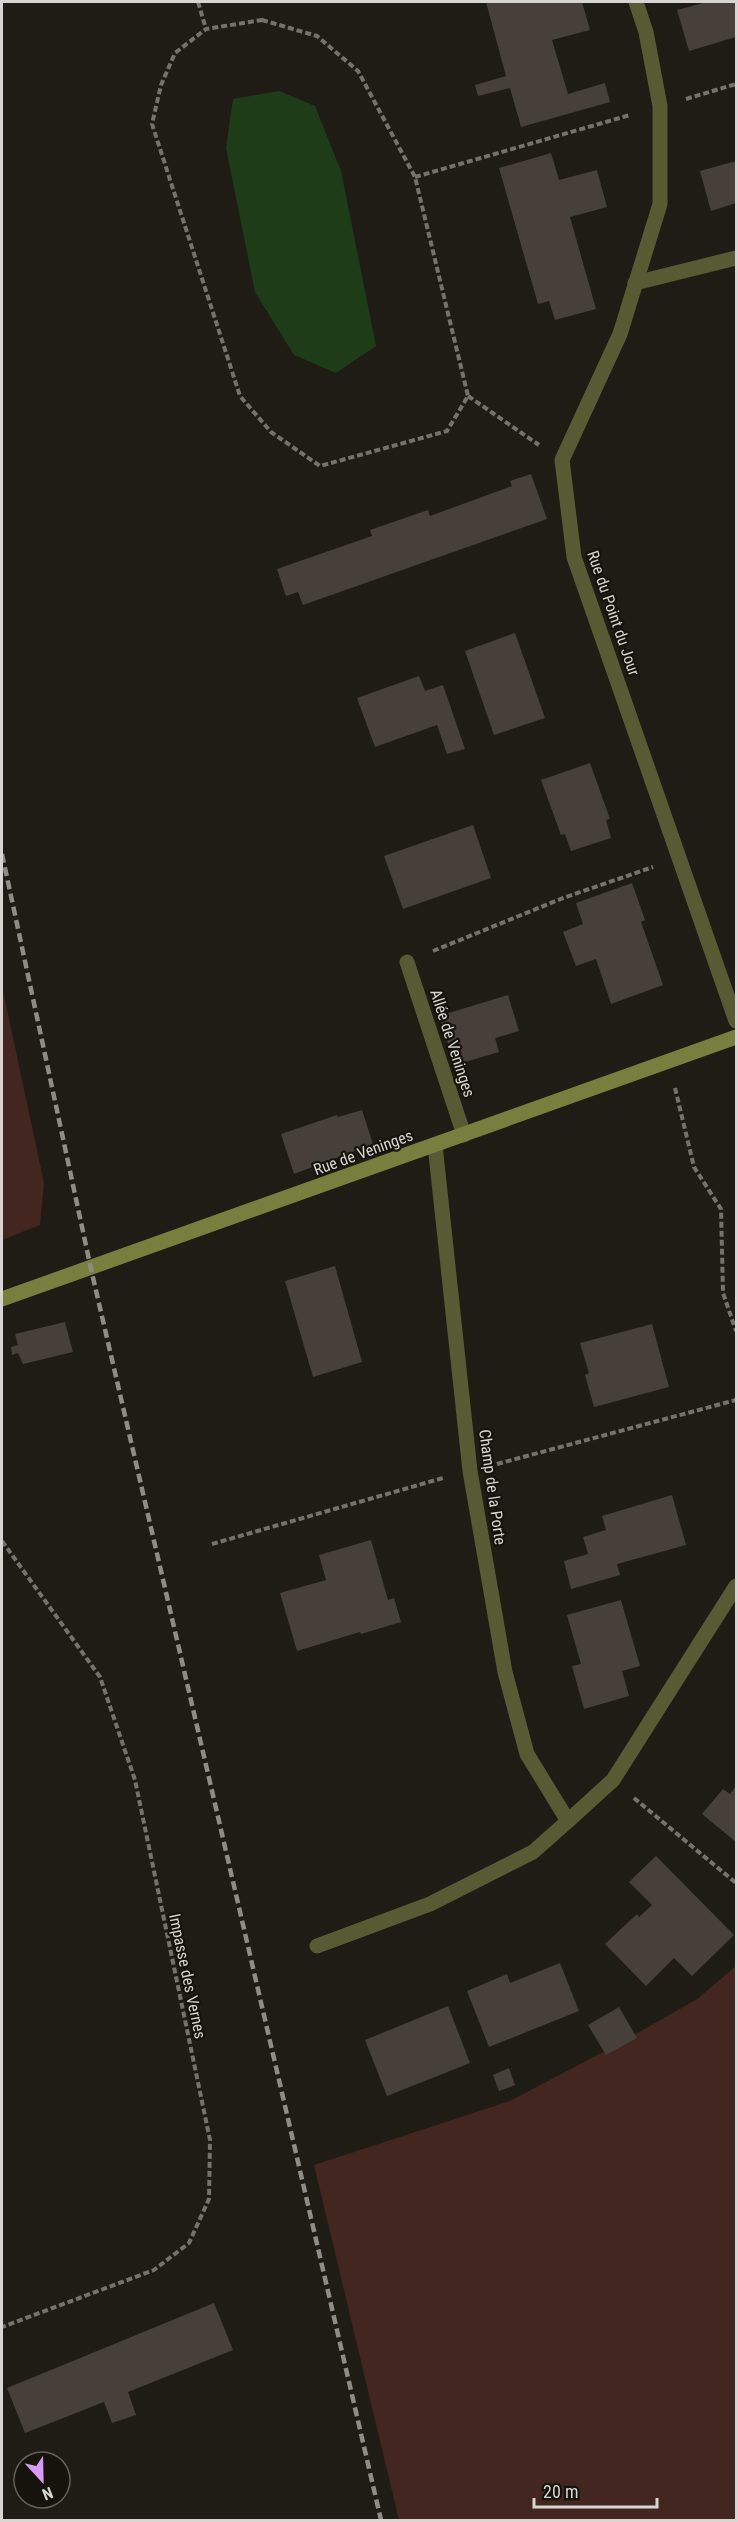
<svg xmlns="http://www.w3.org/2000/svg" width="738" height="2522" font-family="'Roboto Condensed',sans-serif">
<rect width="100%" height="100%" fill="#1f1c16"/>
<g fill="#42261f">
<path d="M2,986L44,1183L40,1225L2,1240Z"/>
<path d="M736,1966V2520H399L314,2165L510,2101L622,2042L697,1999Z"/>
</g>
<path fill="#1e3c17" d="M279,91L315,106L341,171L376,346L336,373L294,355L255,292L226,148L233,99Z"/>
<g fill="#463f3a">
<path d="M486,2H582L590,30L552,40L568,94L605,83L610,102L521,127L510,88L478,96L475,85L506,76Z"/>
<path d="M707,2H736V37L689,51L677,10Z"/>
<path d="M551,153L559,180L597,170L607,207L570,217L596,309L555,320L549,301L538,304L499,168Z"/>
<path d="M736,161V203L711,211L700,171Z"/>
<path d="M531,474L547,519L303,605L298,592L286,596L277,569L372,536L370,530L428,510L430,516L512,486L510,481Z"/>
<path d="M515,633L545,718L494,735L465,651Z"/>
<path d="M419,676L425,691L443,685L465,749L447,754L437,725L375,747L357,698Z"/>
<path d="M590,763L610,819L606,820L611,838L571,851L565,834L561,835L541,780Z"/>
<path d="M473,825L491,878L403,909L384,856Z"/>
<path d="M632,883L645,920L641,922L663,985L611,1004L596,959L576,966L563,932L583,924L576,903Z"/>
<path d="M508,995L519,1031L495,1038L499,1052L455,1065L439,1016Z"/>
<path d="M362,1110L373,1144L294,1174L281,1134L337,1115L338,1117Z"/>
<path d="M335,1266L362,1362L313,1377L285,1281Z"/>
<path d="M65,1322L73,1352L23,1364L18,1353L12,1355L11,1347L18,1345L15,1334Z"/>
<path d="M652,1324L669,1387L594,1407L585,1375L589,1373L580,1343Z"/>
<path d="M672,1495L686,1545L617,1564L620,1575L571,1589L564,1561L588,1554L583,1537L606,1530L602,1516Z"/>
<path d="M371,1540L388,1600L394,1598L401,1622L361,1634L360,1632L297,1651L280,1593L326,1580L319,1555Z"/>
<path d="M621,1600L640,1666L622,1671L629,1696L584,1709L572,1666L581,1664L567,1615Z"/>
<path d="M736,1786V1842L702,1814L723,1789L730,1794Z"/>
<path d="M656,1856L734,1935L692,1976L674,1958L646,1986L605,1944L637,1914L639,1917L652,1905L629,1882Z"/>
<path d="M560,1963L579,2011L489,2047L467,1991L507,1974L510,1983Z"/>
<path d="M448,2006L470,2063L387,2096L365,2040Z"/>
<path d="M619,2007L637,2038L606,2055L588,2025Z"/>
<path d="M509,2068L515,2085L499,2091L493,2075Z"/>
<path d="M214,2303L233,2350L128,2392L136,2415L112,2423L104,2402L25,2433L7,2388Z"/>
</g>
<g fill="none" stroke-linecap="round" stroke-linejoin="round">
<g stroke="#75726d" stroke-width="4" stroke-dasharray="6 3" stroke-linecap="butt">
<path d="M198,2L206,29"/>
<path d="M262,20L317,36L358,71L415,177L468,396L447,431L320,466L271,432L240,396L152,124L161,85L175,53L206,29Z"/>
<path d="M686,99L736,84"/>
<path d="M415,177L630,115"/>
<path d="M468,396L539,445"/>
<path d="M433,951L563,898L653,867"/>
<path d="M675,1088L694,1167L721,1209L723,1293L736,1331"/>
<path d="M497,1464L736,1400"/>
<path d="M2,1541L100,1677L135,1780L210,2140L209,2199L189,2243L154,2270L2,2327"/>
<path d="M212,1544L443,1478"/>
<path d="M634,1798L736,1883"/>
</g>
<g stroke="#575b34" stroke-width="15">
<path d="M636,2L646,32L660,106V204L620,334L562,460L574,557L736,1021"/>
<path d="M635,283L736,258"/>
<path d="M407,962L464,1135"/>
<path d="M435,1145L470,1471L505,1672L527,1754L568,1821L613,1780L736,1586"/>
<path d="M317,1946L430,1904L533,1852L568,1821"/>
</g>
<path stroke="#787f3e" stroke-width="15" d="M2,1299L736,1037"/>
<path stroke="#8f8c87" stroke-width="4.5" stroke-dasharray="9 4.5" stroke-linecap="butt" d="M2,854L91,1269L381,2520"/>
</g>
<g text-anchor="middle" stroke-width="4.5" stroke-linejoin="round" paint-order="stroke">
<g font-size="16" fill="#d7d5d1" stroke="#16130d">
<text transform="translate(614 613) rotate(71)" y="6">Rue du Point du Jour</text>
<text transform="translate(453 1043) rotate(72)" y="6">Allée de Veninges</text>
<text transform="translate(363 1152) rotate(-20)" y="6">Rue de Veninges</text>
<text transform="translate(493 1487) rotate(82)" y="6">Champ de la Porte</text>
<text transform="translate(188 1976) rotate(78)" y="6">Impasse des Vernes</text>
</g>
</g>
<rect width="738" height="2522" fill="none" stroke="#d7d5d1" stroke-width="6"/>
<g transform="translate(42 2480) rotate(158)"><circle r="28" fill="#16130d" stroke="#63615b" stroke-width="1.5"/>
<path d="M0-4.5L10 22L0 15L-10 22Z" fill="#d99af7"/>
<text y="-9" font-size="16" font-weight="bold" text-anchor="middle" fill="#d7d5d1">N</text>
</g>
<path d="M534 2498v9h123v-9" fill="none" stroke="#d7d5d1" stroke-width="3"/>
<text x="543" y="2498" font-size="18" fill="#d7d5d1" stroke="#16130d" stroke-width="4.5" paint-order="stroke">20 m</text>
</svg>
